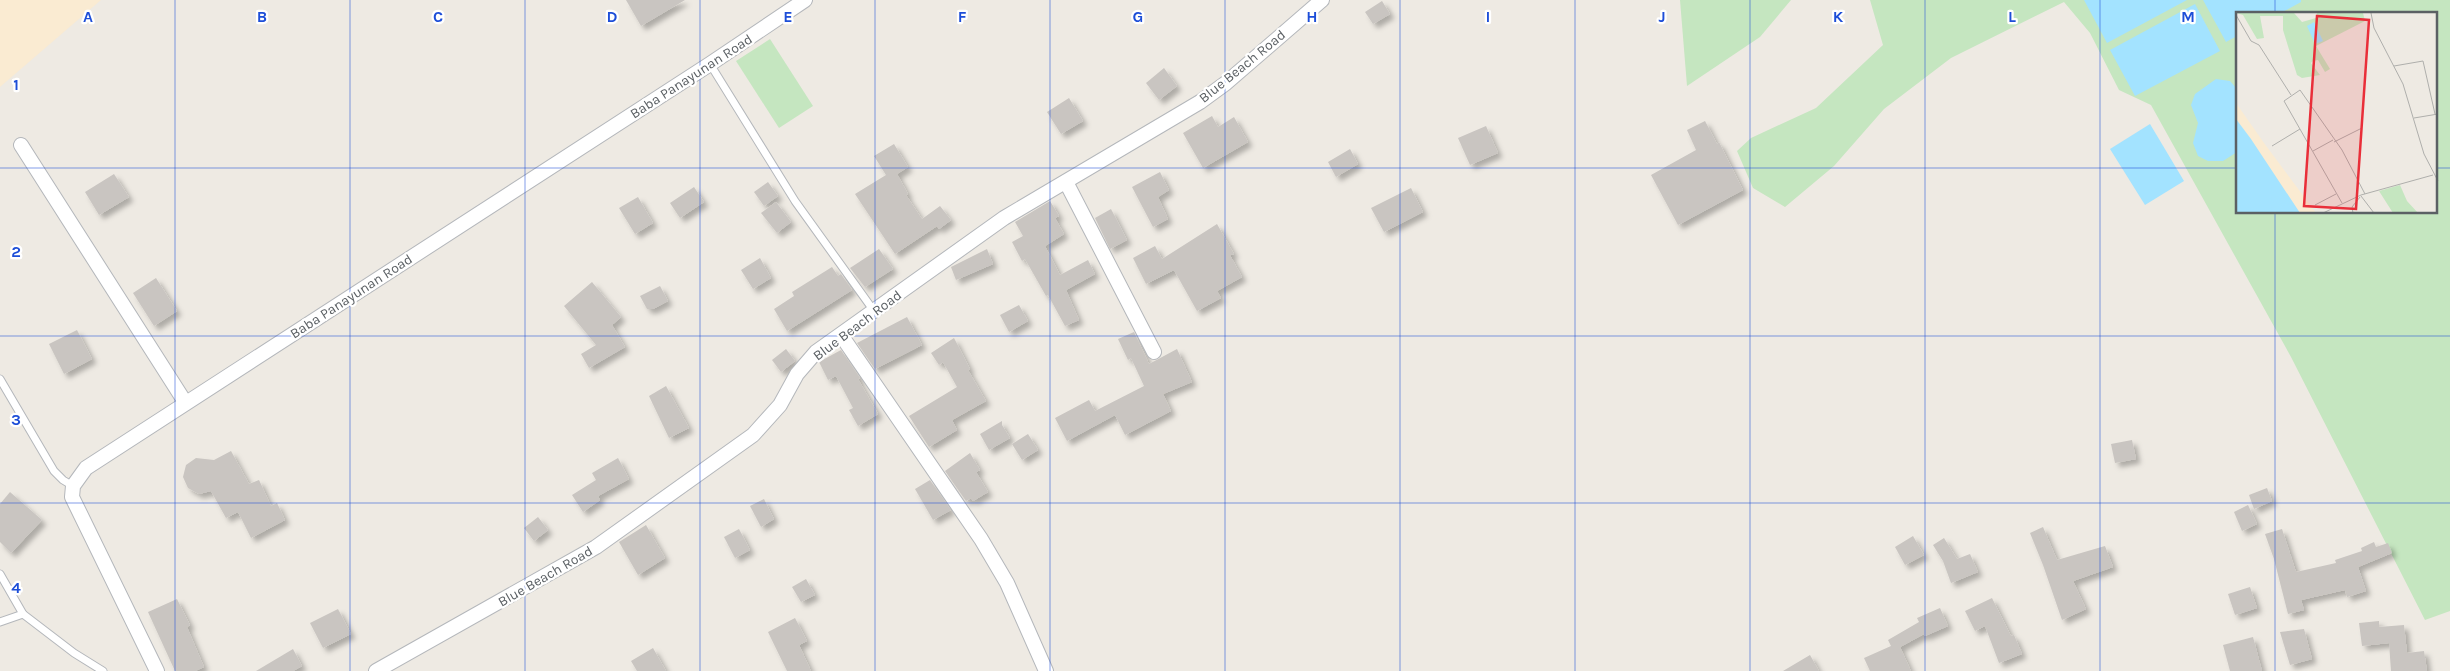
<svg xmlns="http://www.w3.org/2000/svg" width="2450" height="671" font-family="Karla,sans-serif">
<defs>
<filter id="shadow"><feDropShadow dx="4.5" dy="4.5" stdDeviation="2.5" flood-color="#0004"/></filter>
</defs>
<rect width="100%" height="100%" fill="#eeeae3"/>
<g fill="#c5e6c0" fill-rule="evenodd">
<path d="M1680,0H1791L1760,37L1687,86Z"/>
<path d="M1870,0H2450V611L2425,620L2291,357L2151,105L2119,90L2090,33L2064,2L1951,58L1884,109L1834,166L1785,207L1753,188L1737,151L1751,138L1816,108L1883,45ZM2238,14H2436V212H2238Z"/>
<path d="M770,39L813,106L779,128L736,61Z"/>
</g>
<path fill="#faebd2" d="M0,0H101L0,87Z"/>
<g fill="#a3e3ff">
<path d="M2084,0H2187L2107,43Z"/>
<path d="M2203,0H2301V2L2279,14H2238L2237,36L2226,42Z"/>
<path d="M2195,4L2220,51L2135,96L2110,50Z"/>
<path d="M2216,79L2230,81L2237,89V152L2223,161H2208L2198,156L2193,143L2198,123L2191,105L2195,94Z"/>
<path d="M2150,124L2184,181L2145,205L2110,149Z"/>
</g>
<g fill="#c9c5c1" filter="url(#shadow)">
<path d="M626,0H685L641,26Z"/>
<path d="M1382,1L1390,14L1373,24L1365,12Z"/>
<path d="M1164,68L1177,86L1159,100L1146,83Z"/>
<path d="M1069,98L1083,121L1061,134L1047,112Z"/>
<path d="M1212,116L1218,127L1234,117L1248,142L1203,168L1183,133Z"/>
<path d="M1705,121L1717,144L1719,142L1743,190L1678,225L1651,175L1696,150L1687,130Z"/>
<path d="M1486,126L1498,153L1470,165L1458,138Z"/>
<path d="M894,144L908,167L897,174L908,194L906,195L922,219L940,206L951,220L939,229L937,226L895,254L855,194L886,175L874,156Z"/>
<path d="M1350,149L1358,164L1336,177L1328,162Z"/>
<path d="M1160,172L1169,190L1158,197L1168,219L1153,227L1132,187Z"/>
<path d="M114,174L129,197L99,215L85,192Z"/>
<path d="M768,182L778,196L764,206L754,192Z"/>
<path d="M694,187L704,202L680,218L670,203Z"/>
<path d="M1411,188L1423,212L1384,232L1371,208Z"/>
<path d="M638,197L653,223L635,234L619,208Z"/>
<path d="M1050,201L1059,216L1055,218L1064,234L1045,246L1060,275L1088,260L1095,274L1066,290L1079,320L1065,326L1048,295L1046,296L1025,259L1022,261L1012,242L1023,236L1015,222Z"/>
<path d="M776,202L791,222L777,233L761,213Z"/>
<path d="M1111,209L1127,240L1110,249L1095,218Z"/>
<path d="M1217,224L1234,254L1230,255L1242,277L1217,291L1221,298L1197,311L1174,270L1146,284L1133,258L1155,246L1162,259Z"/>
<path d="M879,249L893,269L865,287L850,268Z"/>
<path d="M987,249L993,264L956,280L951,267Z"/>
<path d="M760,258L771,278L753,289L741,270Z"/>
<path d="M832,267L838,276L841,274L852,290L787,331L774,309L794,296L792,292Z"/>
<path d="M156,278L177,311L154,326L133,293Z"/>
<path d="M592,282L621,317L612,325L625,347L589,368L581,354L596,345L564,306Z"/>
<path d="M660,286L668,301L653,309H647L640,296Z"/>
<path d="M1019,305L1028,321L1009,332L1000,315Z"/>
<path d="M907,317L922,345L875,369L857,343Z"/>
<path d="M77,330L92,359L64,374L49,344Z"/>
<path d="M1134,332L1149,364L1177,349L1192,382L1163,394L1171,411L1125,435L1115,415L1067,441L1055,418L1089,400L1095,411L1144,386L1131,358L1128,360L1118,339Z"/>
<path d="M954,338L970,369L968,370L986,401L952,420L957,430L929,447L909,416L957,387L943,362L939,365L931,353Z"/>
<path d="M786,349L795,361L781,372L772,360Z"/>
<path d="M841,350L860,378L858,379L878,414L858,426L849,410L853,408L836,376L828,380L819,362Z"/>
<path d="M666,386L689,428L669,438L649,396Z"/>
<path d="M1002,421V425L1010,438L989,450L980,434Z"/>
<path d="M1028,434L1038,450L1022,460L1012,444Z"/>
<path d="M2132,440L2136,459L2115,463L2111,444Z"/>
<path d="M231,451L249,484L259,480L271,506L277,503L285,520L251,538L238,512L226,518L211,491L199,494L188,488L183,477L186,465L196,458L214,460Z"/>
<path d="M970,453L980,470L976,472L988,492L973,501L971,498L966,501L945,471Z"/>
<path d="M618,458L629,479L598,496L600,500L583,512L572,495L596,480L592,473Z"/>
<path d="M930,480L951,510L933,520L915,489Z"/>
<path d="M2267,488L2272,501L2254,509L2249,495Z"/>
<path d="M10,492L42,520L11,553L0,542V504Z"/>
<path d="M764,499L774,519L761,527L750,506Z"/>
<path d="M2248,505L2257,524L2242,531L2234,512Z"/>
<path d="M538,517L548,530L534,541L524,528Z"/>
<path d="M646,525L665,558L638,575L619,542Z"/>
<path d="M2043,527L2057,560L2105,546L2113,567L2073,581L2086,609L2062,620L2043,565L2030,533Z"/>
<path d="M739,529L750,550L735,558L724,537Z"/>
<path d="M2282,529L2296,572L2336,563L2335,560L2362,551L2361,548L2374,542L2376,547L2388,543L2392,553L2358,567L2366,591L2347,597L2345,590L2301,600L2304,610L2288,614L2274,559L2265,534Z"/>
<path d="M1913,536L1924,555L1905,565L1895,547Z"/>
<path d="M1944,538L1957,559L1970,554L1978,572L1951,583L1943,561L1933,545Z"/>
<path d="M806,579L815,595L801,602L792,587Z"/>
<path d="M2250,587L2257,608L2235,615L2228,594Z"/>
<path d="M1992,598L2011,636L2014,635L2022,654L1999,663L1985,626L1975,631L1965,611Z"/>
<path d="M177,599L190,625L187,627L204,667L195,671H175L148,612Z"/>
<path d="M1940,608L1948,626L1925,636L1924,634L1900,647L1911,671H1870L1864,658L1891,646L1888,640L1919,622L1917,618Z"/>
<path d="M338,609L351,634L323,648L310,623Z"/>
<path d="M795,618L807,641L799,645L811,671H787L768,632Z"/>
<path d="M2379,621V627L2404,625L2407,653L2424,651L2427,671H2391L2389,643L2362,646L2359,623Z"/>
<path d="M2304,629L2312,659L2290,665L2280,632Z"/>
<path d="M2253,637L2262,671H2230L2223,645Z"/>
<path d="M653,648L666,671H637L631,661Z"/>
<path d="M293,649L302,666L293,671H256Z"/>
<path d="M1810,655L1819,671H1783Z"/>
</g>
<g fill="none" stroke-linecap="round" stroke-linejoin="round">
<g stroke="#b4b7bb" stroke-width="9">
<g id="service">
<path d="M710,64L795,201L874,311"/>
<path d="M0,379L54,471L63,480L73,486"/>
<path d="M0,574L23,614"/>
<path d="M0,622L23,614L74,653L103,671"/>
</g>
</g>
<g stroke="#b4b7bb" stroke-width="16">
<g id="minor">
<path d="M21,145L185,402"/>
<path d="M1066,182L1154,352"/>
<path d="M841,335L981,539L1007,583L1046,671"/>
<path d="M157,671L72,497L73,486L86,468L710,64L805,0"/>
<path d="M376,671L596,547L753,435L780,405L797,374L816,352L1004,218L1200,102L1226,83L1322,0"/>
</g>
</g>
<use href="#service" stroke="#fff" stroke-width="7"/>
<use href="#minor" stroke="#fff" stroke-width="14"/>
</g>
<path fill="none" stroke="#1d4ed8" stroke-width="1" stroke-opacity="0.55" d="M175,0V671M350,0V671M525,0V671M700,0V671M875,0V671M1050,0V671M1225,0V671M1400,0V671M1575,0V671M1750,0V671M1925,0V671M2100,0V671M2275,0V14M0,168H2238M2436,168H2450M2275,212V671M0,336H2450M0,503H2450"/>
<g text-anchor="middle" stroke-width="4.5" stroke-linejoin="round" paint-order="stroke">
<g font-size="14" fill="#5b6064" stroke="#fff">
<text transform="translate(1242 66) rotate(-39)" y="5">Blue Beach Road</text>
<text transform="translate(691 76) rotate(-33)" y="5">Baba Panayunan Road</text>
<text transform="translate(351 296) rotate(-33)" y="5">Baba Panayunan Road</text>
<text transform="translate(857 325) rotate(-37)" y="5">Blue Beach Road</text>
<text transform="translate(545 576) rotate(-30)" y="5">Blue Beach Road</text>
</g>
</g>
<g transform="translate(2236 12)">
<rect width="201" height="201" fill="#eeeae3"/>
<path d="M0,1H58L66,10L80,6L81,1H127L129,9L80,34L94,57L89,60L82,48L77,49L75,51L84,63L66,66L61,63L47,18V4H24L28,26L21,27L7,3ZM164,173L171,189L182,201H157L143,179Z" fill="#c5e6c0"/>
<path d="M0,91L28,131L80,201H64L57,192L0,107Z" fill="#faebd2"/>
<path d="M78,10L87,29L79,32L71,14ZM0,107L15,127L64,201H0Z" fill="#a3e3ff"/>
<path fill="none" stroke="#afafac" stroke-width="1" d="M135,1L138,16L167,72L188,142L202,169M0,3L15,29L23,33L55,83M158,54L187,49L199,102M178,106L202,102M98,130L126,116M36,134L64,117M77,139L97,128M125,184L138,201M106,191L48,89L64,78L106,138L129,182M79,193L100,182M87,201L125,183L197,163M117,201L116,195L124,185"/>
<path fill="#e92e39" fill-opacity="0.15" stroke="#e92e39" stroke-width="2.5" d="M81,4L133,8L120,197L68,194Z"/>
<rect width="201" height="201" fill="none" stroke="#5b6064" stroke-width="2.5"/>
</g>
<g font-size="16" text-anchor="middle" font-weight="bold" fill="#1d4ed8" stroke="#fff" stroke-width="4.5" stroke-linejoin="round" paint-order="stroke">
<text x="88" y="22">A</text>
<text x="262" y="22">B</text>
<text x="438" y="22">C</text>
<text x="612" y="22">D</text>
<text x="788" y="22">E</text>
<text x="962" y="22">F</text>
<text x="1138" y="22">G</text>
<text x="1312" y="22">H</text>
<text x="1488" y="22">I</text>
<text x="1662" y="22">J</text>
<text x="1838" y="22">K</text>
<text x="2012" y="22">L</text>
<text x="2188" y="22">M</text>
<text x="16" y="90">1</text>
<text x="16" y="257">2</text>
<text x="16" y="425">3</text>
<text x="16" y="593">4</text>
</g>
</svg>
